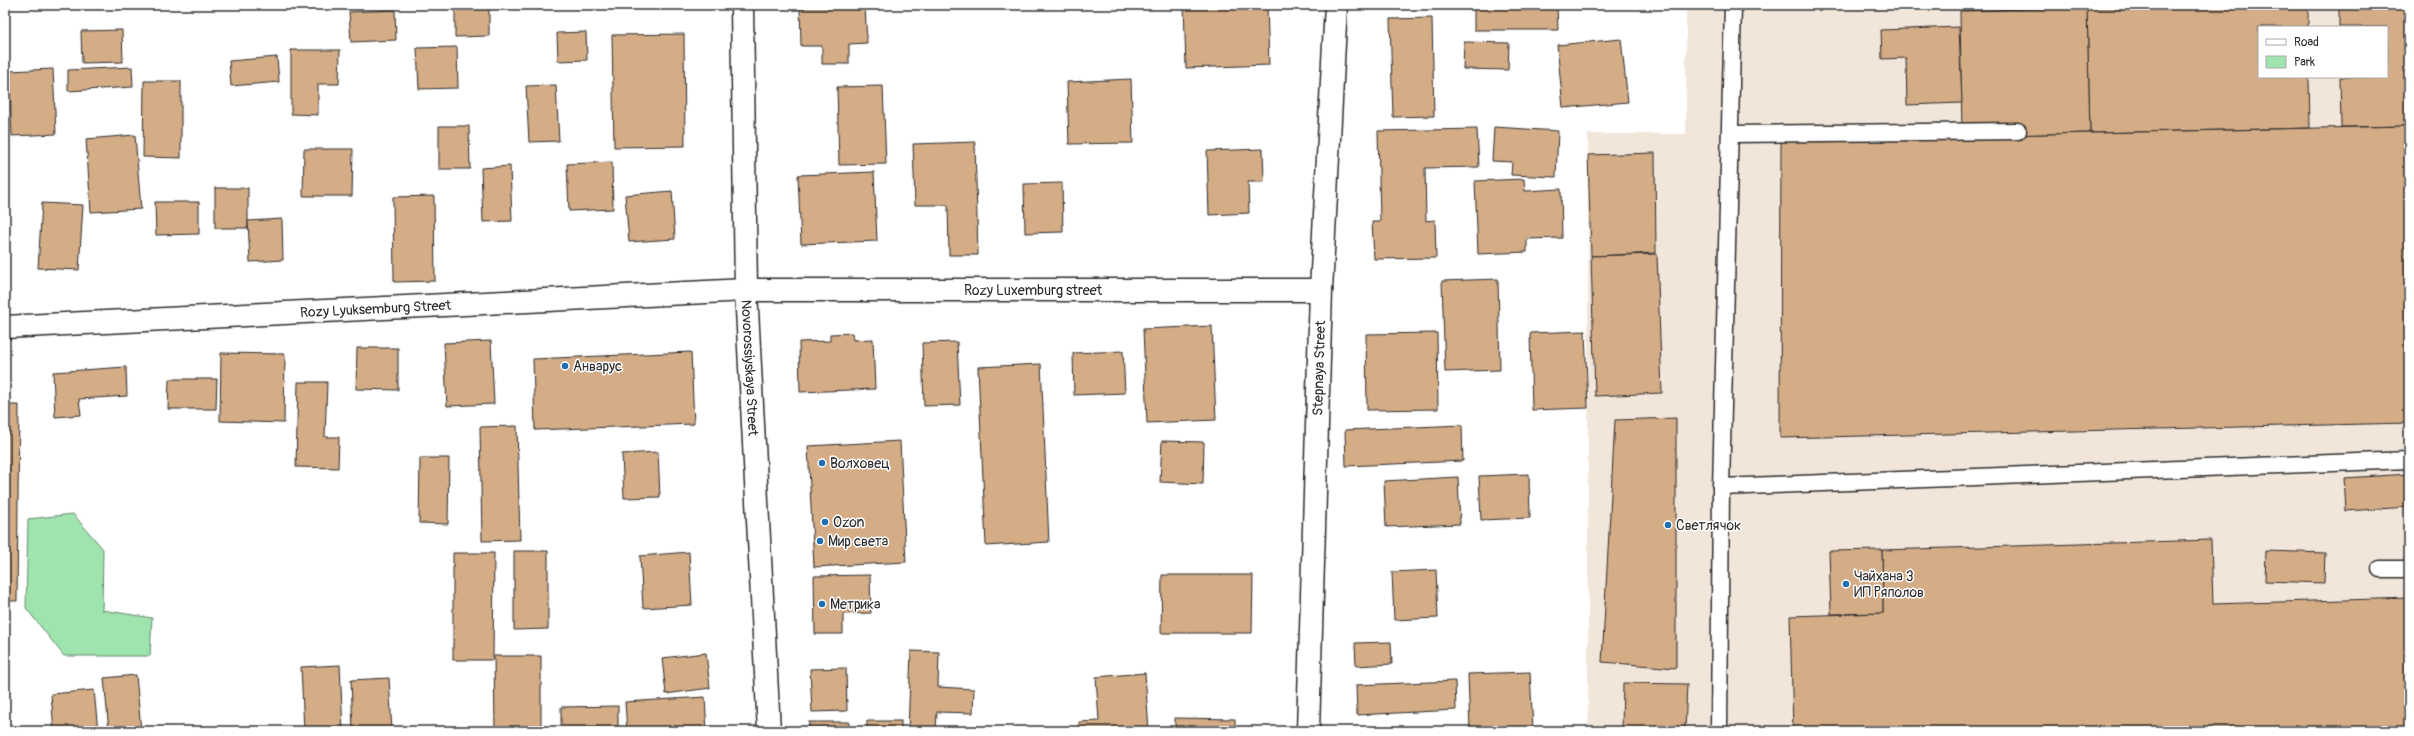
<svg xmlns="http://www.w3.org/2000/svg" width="2414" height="736" font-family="Pangolin,sans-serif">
<rect width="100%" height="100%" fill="#fff"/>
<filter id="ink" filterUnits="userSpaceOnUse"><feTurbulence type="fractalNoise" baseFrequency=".025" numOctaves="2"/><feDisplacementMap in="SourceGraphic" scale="8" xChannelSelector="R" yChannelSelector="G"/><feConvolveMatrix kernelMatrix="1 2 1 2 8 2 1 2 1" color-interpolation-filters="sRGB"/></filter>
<g filter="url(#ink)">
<path fill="#f2e6db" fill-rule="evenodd" d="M1686,5H2409V731H1588V134H1686ZM2259,27H2387V77H2259Z"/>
<path fill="#9fe4af" stroke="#65886d" d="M73,514L103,549L102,610L152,618L150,656H64L26,608L28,519Z"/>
<g fill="#d4ac86" stroke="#2b2b2b">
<path d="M800,5H865L867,43L849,44V64H822V46H801Z"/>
<path d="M1184,5H1267L1269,65L1186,68Z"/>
<path d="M1474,5H1557L1558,30H1474Z"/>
<path d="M2201,5H2308V27H2259V77H2309L2310,128L2090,133L2087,7Z"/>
<path d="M2339,5H2409V126L2341,127L2340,77H2387V27H2339Z"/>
<path d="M489,7V36L455,37V8Z"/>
<path d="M2087,7L2090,133L1962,136L1960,11Z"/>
<path d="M395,10L396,40L351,42L349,12Z"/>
<path d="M1432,18L1434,116L1393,117L1390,19Z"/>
<path d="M1959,27L1962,103L1907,105L1906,58L1882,59L1881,30Z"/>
<path d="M122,30L123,62L82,63L81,31Z"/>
<path d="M586,32L587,60L558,61L557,33Z"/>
<path d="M684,34L685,146L614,147L612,35Z"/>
<path d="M1621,39L1628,102L1563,108L1557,45Z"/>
<path d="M1464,42L1509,43L1508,70L1463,69Z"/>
<path d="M457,47L458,88L419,89L417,48Z"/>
<path d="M291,50H340L339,84H318V115L291,114Z"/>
<path d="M277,57L279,82L231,86L229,61Z"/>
<path d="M132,67L133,87L68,91V70Z"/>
<path d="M53,69L56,134L12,136L9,71Z"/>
<path d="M1131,79L1133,143L1069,144L1067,82Z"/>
<path d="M144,81H181V158L143,157Z"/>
<path d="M556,85L559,141L529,142L526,86Z"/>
<path d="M883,86L886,164L839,165L837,87Z"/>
<path d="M439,126H469L470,169H439Z"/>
<path d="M2409,126V423L1780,438L1781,140Z"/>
<path d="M1494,127L1558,131L1556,177L1511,175L1512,162L1492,161Z"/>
<path d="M1477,129L1479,167L1425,168L1426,221L1435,220L1436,258L1374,259L1372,222H1380L1378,131Z"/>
<path d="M135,135L141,209L91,212L86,139Z"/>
<path d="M975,142L978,255H949L948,205H915L913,144Z"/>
<path d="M304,149H353L352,196H303Z"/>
<path d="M1263,149L1264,182H1248L1249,213L1209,215L1207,151Z"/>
<path d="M1655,153L1656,253L1591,256L1588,155Z"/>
<path d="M612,162L613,209L569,211L567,164Z"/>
<path d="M510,166L512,221L483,222L481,168Z"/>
<path d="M874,172L877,241L801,244L798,175Z"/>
<path d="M1524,179L1525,191L1561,189L1562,238L1527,239V252L1478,254L1475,181Z"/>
<path d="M1062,183L1063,232L1025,233L1024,184Z"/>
<rect x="215" y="188" width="33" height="40"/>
<path d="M672,191L675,239L629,242L625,195Z"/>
<path d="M434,196L435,281L394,282L393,197Z"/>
<path d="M155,202H199V234L156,235Z"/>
<path d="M42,203L83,205L79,270L38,268Z"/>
<path d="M282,219L283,260L250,262L248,221Z"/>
<path d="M1657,254L1662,393L1595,396L1591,256Z"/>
<path d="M1498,279L1500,370L1445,372L1442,281Z"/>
<path d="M1212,326L1216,420L1147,423L1143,329Z"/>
<path d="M1585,331L1588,408L1532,410L1530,333Z"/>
<path d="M852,333L853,340L873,339L875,389L800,392L799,342L830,341V334Z"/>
<path d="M1437,333L1438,409L1367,410L1366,334Z"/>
<path d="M491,341L494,404L447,406L444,343Z"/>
<path d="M957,342L960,405L924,406L922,343Z"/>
<path d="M357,348H398V390L356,389Z"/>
<path d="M1123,351L1125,393L1074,395L1073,353Z"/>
<path d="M691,352L694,424L535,430L533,359Z"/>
<path d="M221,353L285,354L284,423L220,421Z"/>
<path d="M1041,364L1049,542L986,546L978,367Z"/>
<path d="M126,367L127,396L79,399L81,415L55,417L53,372Z"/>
<path d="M169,379H217L216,409H168Z"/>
<path d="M298,382H327L325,437H339L338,468L296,467Z"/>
<path d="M5,405H19L17,601H5Z"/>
<path d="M1676,418V668L1602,662L1615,420Z"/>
<path d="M1462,425L1463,461L1346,466L1345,430Z"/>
<path d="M517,426L520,540L482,541L480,427Z"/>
<path d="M900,441L906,562L814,567L808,446Z"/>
<path d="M1162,441L1204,442L1203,484L1160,482Z"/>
<path d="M658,452L660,497L624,498L622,454Z"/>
<path d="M420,458H449L448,524L419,523Z"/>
<path d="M1529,474L1530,518L1481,520L1479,476Z"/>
<path d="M2409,474V507L2346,511L2344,478Z"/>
<path d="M1458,477L1460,524L1386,527L1384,481Z"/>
<path d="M2211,540L2213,604L2409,598V731H1793L1790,616L1883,613L1882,550Z"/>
<path d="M1882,550L1883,613L1831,614L1829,551Z"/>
<path d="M514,551H548V629L514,630Z"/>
<path d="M2266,551L2325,553L2324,583L2265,581Z"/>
<path d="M689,552L692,605L643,608L640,556Z"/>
<path d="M453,553H494L493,660H453Z"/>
<path d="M1436,570L1438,618L1394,620L1392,572Z"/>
<path d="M870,575L871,613L843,614V634H815L814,576Z"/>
<path d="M1162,575H1253L1252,633H1161Z"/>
<path d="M1391,642L1392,664L1356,666L1355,643Z"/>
<path d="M911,651L939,652L938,687L974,689L973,713L937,712L936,731H908Z"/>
<path d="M706,653L710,688L666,694L662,658Z"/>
<path d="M494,656H541V731H495Z"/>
<path d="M340,665L343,731H304L301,667Z"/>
<path d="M846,668L847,711L812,712L810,669Z"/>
<path d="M1530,672L1533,730L1470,731L1468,674Z"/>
<path d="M1145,673L1149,731H1079V722L1099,721L1096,677Z"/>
<path d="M136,675L141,731H109L104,678Z"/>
<path d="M389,678L392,731H353L351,680Z"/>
<path d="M1455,681L1456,710L1357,715L1356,685Z"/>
<path d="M1623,683L1687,684L1685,731H1622Z"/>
<path d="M94,690L98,731H54L51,694Z"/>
<path d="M705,697L707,731H627L625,702Z"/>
<path d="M618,706V731H561V707Z"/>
<path d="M1175,718L1235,719V731H1175Z"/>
<rect x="867" y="721" width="34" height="10"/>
<rect x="809" y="722" width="40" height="9"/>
<path d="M1013,728L1052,729V731H1013Z"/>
</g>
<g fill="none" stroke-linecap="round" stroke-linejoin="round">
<g stroke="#2b2b2b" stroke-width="19">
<g id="service">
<path d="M1730,134L2018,131"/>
<path d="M1721,487L2409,460"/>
<path d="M2380,569H2409"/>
<path d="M1719,731L1721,487L1733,5"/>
</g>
</g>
<g stroke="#2b2b2b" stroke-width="25">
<g id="minor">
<path id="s1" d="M5,327L746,290H1321"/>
<path id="s2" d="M1308,731L1321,290L1336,5"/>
</g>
</g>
<g stroke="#2b2b2b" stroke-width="25">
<g id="tertiary">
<path id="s3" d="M742,5L746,290L769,731"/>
</g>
</g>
<use href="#service" stroke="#fff" stroke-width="16"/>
<use href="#minor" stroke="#fff" stroke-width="22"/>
<use href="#tertiary" stroke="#fff" stroke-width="22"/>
</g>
</g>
<g fill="#1f6fb2" stroke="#fff" stroke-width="1.5">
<circle cx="565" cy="366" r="4"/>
<circle cx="822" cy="463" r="4"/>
<circle cx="825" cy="522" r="4"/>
<circle cx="1668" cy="525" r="4"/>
<circle cx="820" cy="541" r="4"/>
<circle cx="1846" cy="584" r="4"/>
<circle cx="822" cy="604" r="4"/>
</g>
<g text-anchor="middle" stroke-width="3" stroke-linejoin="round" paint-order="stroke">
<g font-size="14" fill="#2b2b2b" stroke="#fff">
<text dy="5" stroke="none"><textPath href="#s1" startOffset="1029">Rozy Luxemburg street</textPath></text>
<text dy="5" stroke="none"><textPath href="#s1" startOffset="371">Rozy Lyuksemburg Street</textPath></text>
<text dy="5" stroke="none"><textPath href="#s3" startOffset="363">Novorossiyskaya Street</textPath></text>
<text dy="5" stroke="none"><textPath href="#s2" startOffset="363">Stepnaya Street</textPath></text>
</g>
<g font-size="14" fill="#2b2b2b" stroke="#fff" text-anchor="start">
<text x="573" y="371">Анварус</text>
<text x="830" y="468">Волховец</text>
<text x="833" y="527">Ozon</text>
<text x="1676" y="530">Светлячок</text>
<text x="828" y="546">Мир света</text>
<text x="1854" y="581">Чайхана 3<tspan x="1854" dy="16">ИП Ряполов</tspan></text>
<text x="830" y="609">Метрика</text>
</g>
</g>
<rect width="2414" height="736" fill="none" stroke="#fff" stroke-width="20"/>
<rect x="10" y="10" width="2394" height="716" fill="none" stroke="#2b2b2b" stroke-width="1.5" filter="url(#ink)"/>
<rect x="2258" y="26" width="130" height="52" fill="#ffffff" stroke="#aaaaaa"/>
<rect x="2266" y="39" width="20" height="6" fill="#ffffff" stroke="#aaaaaa"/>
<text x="2294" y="46" font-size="12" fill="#2b2b2b">Road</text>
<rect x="2266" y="56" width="20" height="12" fill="#9fe4af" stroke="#aaaaaa"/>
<text x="2294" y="66" font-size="12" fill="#2b2b2b">Park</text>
</svg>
